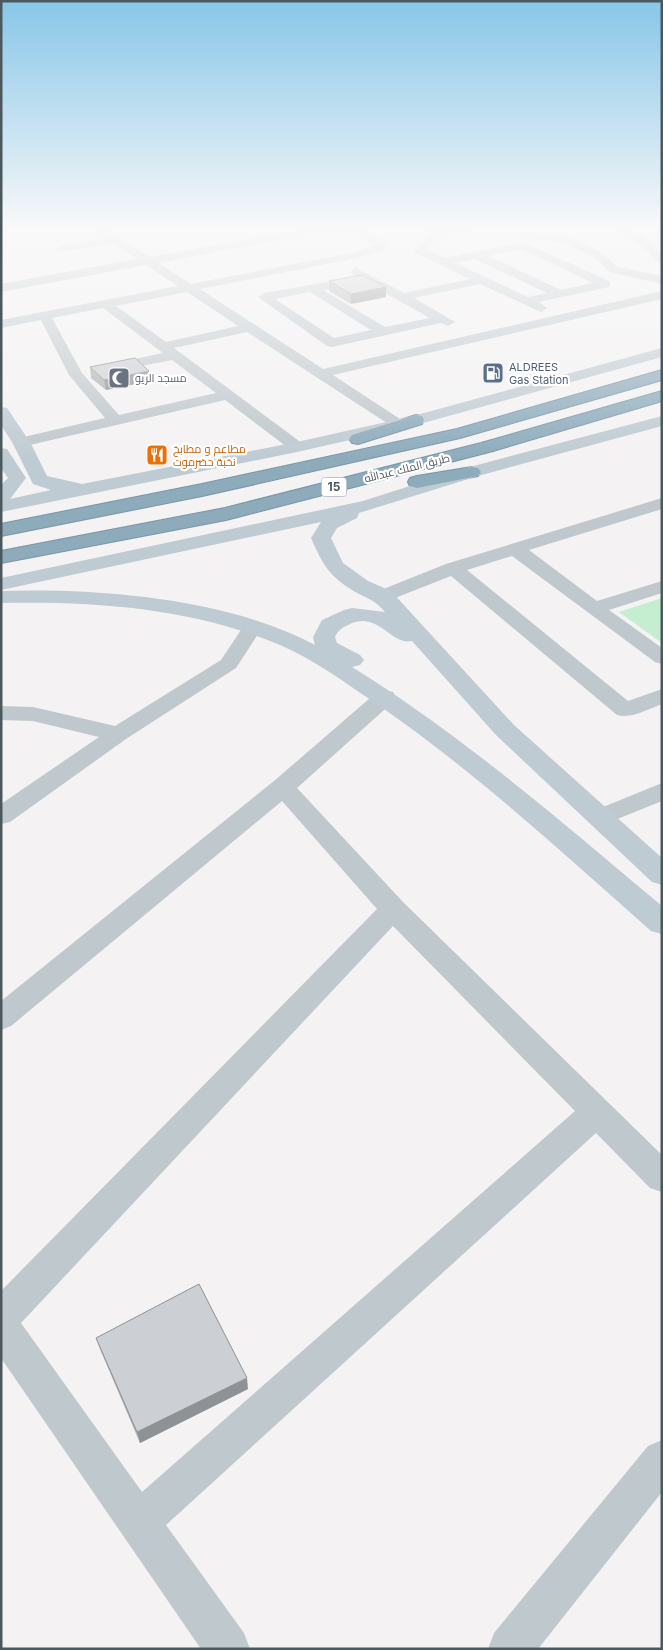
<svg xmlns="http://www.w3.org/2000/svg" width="663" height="1650" font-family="Inter,Cairo,sans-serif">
<rect width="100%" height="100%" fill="#f4f2f2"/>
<path fill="#c5edcf" d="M662,598V643L619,612Z"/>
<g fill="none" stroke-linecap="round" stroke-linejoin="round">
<g stroke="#7996a8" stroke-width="2">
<g id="highway">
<path d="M662,370V380L460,438L202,496L1,536V524L202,484L457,429Z"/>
<path d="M662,391V401L493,451L226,520L1,563V551L225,508L481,443Z"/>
<path d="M416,415L422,416L424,420L422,424L358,444L352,443L349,439L352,435Z"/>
<path d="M472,467L478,468L481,472L478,476L417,488L410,486L408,482L410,478L417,476Z"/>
</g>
</g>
<g fill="#bfc8cd" fill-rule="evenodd">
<path d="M92,228H104L150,257L310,228H359L384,241L386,243L382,251L357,258L200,289L323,369L662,291V299L333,375L403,421L406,424L403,427H393L247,332L174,348L303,444L305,447L303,450H291L225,400L21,447L15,445L13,442L15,439L105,418L69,375L41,320L1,328V320L178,286L146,265L1,292V284L137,259L114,244L60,252L54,249L60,246L105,238ZM344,231L350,232L374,244L373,247L352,253L191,284L158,263L321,232ZM187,292L238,326L166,342L116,306ZM103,308L163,353L101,366L99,369L101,372L106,373L172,360L216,393L119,415L82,373L52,318Z"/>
<path d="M425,228H438L439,231L457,228H477L476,230L437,238L427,250L445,258L523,242L609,281L611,284L609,287L539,302L547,308L541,312L480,284L414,298L455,322L448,326L441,323L332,347L327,346L258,297L264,293L356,277L350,272L356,268L404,293L470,279L416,253L414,251L426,239L428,231ZM522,249L593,283L561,290L488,256ZM475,259L547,293L528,297L455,263ZM365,282L430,318L385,327L323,290ZM310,292L371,330L334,338L275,299Z"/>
<path d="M612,228C636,228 645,238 662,254V263L658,262L633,239L613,230Z"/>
<path d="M524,232L553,234L577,240L602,253L618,267L662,276V284L610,272L594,257L569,245L553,241L520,237L519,235L520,233Z"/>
<path d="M662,498V509L529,550L597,601L662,581V593L609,610L662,648V664L655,662L512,556L467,570L628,701L662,689V704C648,709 632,719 617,715L451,576L390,600L383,602L376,600L373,596L376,592L446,564Z"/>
<path d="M252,622L259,624L262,628L236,668L126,739L10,822L1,824V804L99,737L33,721L1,720V706L33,707L115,726L221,660L245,624Z"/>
<path d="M385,690L393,692L396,697L393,702L297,788L403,902L662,1155V1192L650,1188L596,1133L166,1525L244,1633L250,1649H201L1,1358V1291L377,909L282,801L11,1026L1,1030V1001L274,781L377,692ZM393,926L575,1111L142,1492L21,1323Z"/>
<path d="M662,783V801L600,826L591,824L588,818L591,812Z"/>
<path d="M662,1440V1492L538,1649H488L494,1633L648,1446Z"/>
</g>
<g fill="#bfcbd2" fill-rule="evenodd">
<path d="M662,348V357L416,425L297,452L1,512V485L8,478L1,468V448L7,449L26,478L10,499L51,490L33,484L12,442L1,425V407L7,408L30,442L47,476L82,484L297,442L413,416Z"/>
<path d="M662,416V426L478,476L359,513L357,518L337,528L331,538L343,563L368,581L391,591L514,725L662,858V885L652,882L496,735L412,641C391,646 379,611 350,624C342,628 339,629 335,637L337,643L360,655L364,660L360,665L352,667C463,736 562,822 662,906V934L651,931C562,852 473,770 374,702C344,682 313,659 280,645C193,608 95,601 1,603V591C99,588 227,598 315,645L313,637L322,620L344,610L352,608L385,612C373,598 367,599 352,590C328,575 322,563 311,538L321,522L1,590V578L363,501L466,468Z"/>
</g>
<use href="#highway" fill="#8eabbc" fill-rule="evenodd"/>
</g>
<g fill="#afb3b6">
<path d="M329,281L386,287V297L351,304L329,291Z"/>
<path d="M90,367L150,381L106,390L91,378Z"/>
<path d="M96,1338L248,1389L140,1443L100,1349Z"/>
</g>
<g fill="#8f9294">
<path d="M386,287V297L351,304V294Z"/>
<path d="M149,371L150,381L106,390L104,380Z"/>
<path d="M247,1378L248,1389L140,1443L137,1432Z"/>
</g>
<g fill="#ccd0d4" stroke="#8f9294">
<path d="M362,275L386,287L351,294L329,281Z"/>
<path d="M135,358L149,371L104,380L90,367Z"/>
<path d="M199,1284L247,1378L137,1432L96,1338Z"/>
</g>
<linearGradient id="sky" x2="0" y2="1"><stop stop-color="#87c6e8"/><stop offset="0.5" stop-color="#faf9f9"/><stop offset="1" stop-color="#faf9f9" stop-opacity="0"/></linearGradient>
<rect width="663" height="459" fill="url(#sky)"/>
<defs>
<g id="fuel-square" transform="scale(1.125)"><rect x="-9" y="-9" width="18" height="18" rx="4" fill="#5c6f8a" stroke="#fff"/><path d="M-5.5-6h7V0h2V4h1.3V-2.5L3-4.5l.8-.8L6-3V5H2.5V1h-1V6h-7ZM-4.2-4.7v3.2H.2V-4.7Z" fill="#fff"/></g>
<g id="mosque-square" transform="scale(1.125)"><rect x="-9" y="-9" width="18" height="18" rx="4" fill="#6b7280" stroke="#fff"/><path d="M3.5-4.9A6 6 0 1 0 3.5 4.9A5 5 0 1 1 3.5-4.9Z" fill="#fff"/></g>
<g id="restaurant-square" transform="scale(1.125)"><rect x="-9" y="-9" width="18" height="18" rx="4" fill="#e8710a" stroke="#fff"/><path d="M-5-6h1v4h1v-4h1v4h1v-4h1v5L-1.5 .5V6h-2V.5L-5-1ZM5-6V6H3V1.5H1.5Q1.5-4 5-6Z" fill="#fff"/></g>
</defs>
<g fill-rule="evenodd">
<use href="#fuel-square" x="493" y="373"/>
<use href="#mosque-square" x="119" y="378"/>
<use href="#restaurant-square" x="157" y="455"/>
</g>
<g text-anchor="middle" stroke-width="4.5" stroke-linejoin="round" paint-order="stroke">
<g font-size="11" fill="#4e5e75" stroke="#fff" text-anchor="start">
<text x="509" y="371">ALDREES<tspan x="509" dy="13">Gas Station</tspan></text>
</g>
<g font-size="11" fill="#5b616d" stroke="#fff" text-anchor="start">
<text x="135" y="382">مسجد الريو</text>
</g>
<g font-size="11" fill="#c56008" stroke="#fff" text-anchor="start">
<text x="173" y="453">مطاعم و مطابخ<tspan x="173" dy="13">نخبة حضرموت</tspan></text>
</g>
<g font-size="11" fill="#4b585e" stroke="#fff">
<text transform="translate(407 468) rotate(-14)" y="4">طريق الملك عبدالله</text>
</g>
<rect fill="#fff" stroke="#818a8e" stroke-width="1" x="321.5" y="477.5" width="25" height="19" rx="4"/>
<g font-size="12" font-weight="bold" fill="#4b585e">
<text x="334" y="491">15</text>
</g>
</g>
<rect width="663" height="1650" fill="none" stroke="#4b585e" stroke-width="5"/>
</svg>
